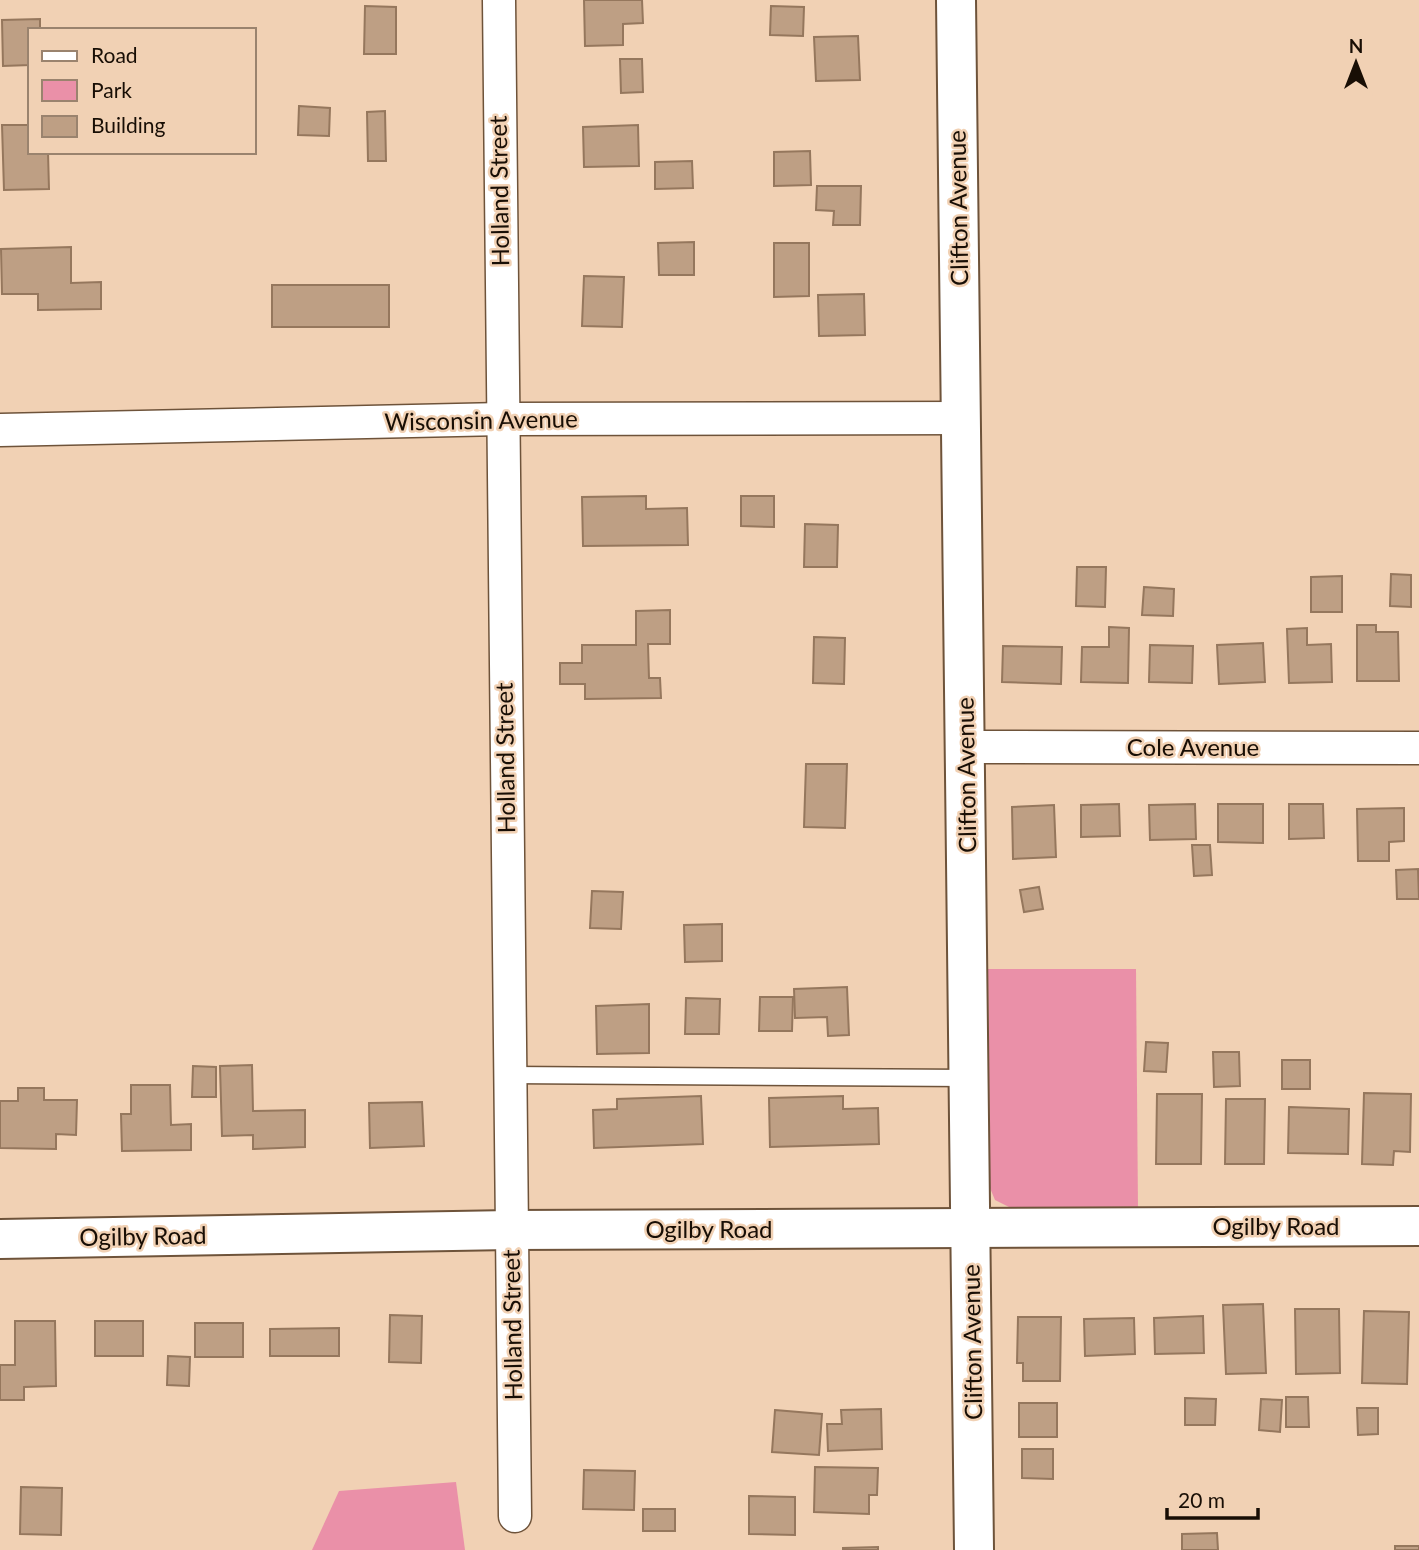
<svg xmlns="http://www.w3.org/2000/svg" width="1419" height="1550" font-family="Lato,sans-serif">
<rect width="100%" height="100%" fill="#f1d1b4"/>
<g fill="#ea90a8">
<path d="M988,969H1136L1138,1210L1017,1211L995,1200L990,1188Z"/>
<path d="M456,1482L465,1550H312L339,1491Z"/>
</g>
<g fill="#be9f84" stroke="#95775d" stroke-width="2">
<path d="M584,0H642L643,23L623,24V45L585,46Z"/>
<path d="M365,6L396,7V54H364Z"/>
<path d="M771,6L804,7L803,36L770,35Z"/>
<path d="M40,19V30H30V65L3,66L2,20Z"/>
<path d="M858,36L860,80L816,81L814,37Z"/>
<path d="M620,59H642L643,92L621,93Z"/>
<path d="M299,106L330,108L329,136L298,135Z"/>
<path d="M385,111L386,161H368L367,112Z"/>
<path d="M2,125H30V152H48L49,189L4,190Z"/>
<path d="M638,125L639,166L584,167L583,127Z"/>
<path d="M810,151L811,185L774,186V152Z"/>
<path d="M692,161L693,188L655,189V162Z"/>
<path d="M817,186H861L860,225H833L834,211L816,210Z"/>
<path d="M694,242V275H659L658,243Z"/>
<path d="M774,243H809V296L774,297Z"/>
<path d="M71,247V283L101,282V309L38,310V294H2L1,249Z"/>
<path d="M584,276L624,277L622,327L582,326Z"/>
<rect x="272" y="285" width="117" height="42"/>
<path d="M864,294L865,335L819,336L818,295Z"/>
<path d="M646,496V509L687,508L688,545L583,546L582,497Z"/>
<path d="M741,496H774V527L741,526Z"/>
<path d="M805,524L838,525L837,567H804Z"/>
<path d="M1077,567H1106L1105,607L1076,606Z"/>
<path d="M1391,574L1411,575V607L1390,606Z"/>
<path d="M1342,576V612H1311V577Z"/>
<path d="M1144,587L1174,589L1173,616L1142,615Z"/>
<path d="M670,610V644H648L649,678H660L661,698L585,699V684H560V663H582V645H636V611Z"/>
<path d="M1357,625H1376V632H1398L1399,681H1357Z"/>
<path d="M1109,627L1129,628L1128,683L1081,682L1082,647H1109Z"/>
<path d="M1307,628V645L1331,644L1332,682L1289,683L1287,629Z"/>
<path d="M814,637L845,638L844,684L813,683Z"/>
<path d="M1263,643L1265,682L1219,684L1217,645Z"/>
<path d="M1150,645L1193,646L1192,683L1149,682Z"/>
<path d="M1003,646L1062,647L1061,684L1002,682Z"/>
<path d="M806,764H847L845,828L804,827Z"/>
<path d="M1119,804L1120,836L1081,837V805Z"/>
<path d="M1195,804L1196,839L1150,840L1149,805Z"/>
<path d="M1218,804H1263V843L1218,842Z"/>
<path d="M1289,804H1323L1324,838L1289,839Z"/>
<path d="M1054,805L1056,857L1013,859L1012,807Z"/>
<path d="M1404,808V841L1389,842V861H1358L1357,809Z"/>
<path d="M1192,845H1210L1212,875L1194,876Z"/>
<path d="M1418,869L1419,899H1397L1396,870Z"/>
<path d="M1039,887L1043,909L1024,912L1020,890Z"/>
<path d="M592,891L623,892L621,929L590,928Z"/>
<path d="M722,924V961L685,962L684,925Z"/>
<path d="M847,987L849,1035L828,1036L827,1017L795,1018L794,989Z"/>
<path d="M760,997H793L792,1031H759Z"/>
<path d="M686,998L720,999L719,1034H685Z"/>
<path d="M649,1004V1053L597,1054L596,1006Z"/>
<path d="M1146,1042L1168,1043L1166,1072L1144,1071Z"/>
<path d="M1213,1052H1239L1240,1086L1214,1087Z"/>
<rect x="1282" y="1060" width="28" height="29"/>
<path d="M252,1065L253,1111L305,1110V1147L253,1149V1135L222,1136L220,1066Z"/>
<path d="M193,1066L216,1067V1097H192Z"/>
<path d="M131,1085H170L171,1125L191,1124V1150L122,1151L121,1114H131Z"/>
<path d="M18,1088H44V1100H77L76,1135L56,1134V1149L0,1148V1101H18Z"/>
<path d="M1364,1093L1411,1094L1410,1152L1394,1151L1393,1165L1362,1164Z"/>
<path d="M1157,1094H1202L1201,1164H1156Z"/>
<path d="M701,1096L703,1144L594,1148L593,1110L617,1109V1099Z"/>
<path d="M843,1096V1109L878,1108L879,1144L770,1147L769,1098Z"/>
<path d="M1226,1099H1265L1264,1164H1225Z"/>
<path d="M422,1102L424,1146L370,1148L369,1103Z"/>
<path d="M1289,1107L1349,1109L1348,1154L1288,1153Z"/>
<path d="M1263,1304L1266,1373L1226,1374L1223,1305Z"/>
<path d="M1295,1309H1339L1340,1373L1296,1374Z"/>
<path d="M1364,1311L1409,1312L1407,1384L1362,1383Z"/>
<path d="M390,1315L422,1316L421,1363L389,1362Z"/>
<path d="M1203,1316L1204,1353L1155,1354L1154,1318Z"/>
<path d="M1018,1317H1061L1060,1381H1023V1363H1017Z"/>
<path d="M1134,1318L1135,1354L1085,1356L1084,1319Z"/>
<path d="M15,1321H55L56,1386L24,1387V1400H0V1365H15Z"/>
<rect x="95" y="1321" width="48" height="35"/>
<rect x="195" y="1323" width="48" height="34"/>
<path d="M339,1328V1356H270V1329Z"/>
<path d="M168,1356L190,1357L189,1386L167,1385Z"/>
<path d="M1286,1397H1308L1309,1427H1286Z"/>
<path d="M1185,1398L1216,1399L1215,1425H1185Z"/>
<path d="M1261,1399L1282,1400L1280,1432L1259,1430Z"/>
<rect x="1019" y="1403" width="38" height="34"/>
<path d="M1357,1408H1378V1434L1358,1435Z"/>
<path d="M881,1409L882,1449L828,1451L827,1424H842L841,1410Z"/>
<path d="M775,1410L822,1414L819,1455L772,1452Z"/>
<path d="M1022,1449H1053V1479L1022,1478Z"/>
<path d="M815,1467L878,1468L877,1495H869V1514L814,1512Z"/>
<path d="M584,1470L635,1471L634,1510L583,1509Z"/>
<path d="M21,1487L62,1488L61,1535L20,1534Z"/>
<path d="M749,1496L795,1497V1535L749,1534Z"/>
<rect x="643" y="1509" width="32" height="22"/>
<path d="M1217,1533L1218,1550H1182V1534Z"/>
<rect x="1395" y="1546" width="24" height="4"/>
<path d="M878,1547V1550H843V1548Z"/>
</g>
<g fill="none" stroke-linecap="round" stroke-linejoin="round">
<g stroke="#6e533a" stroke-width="19">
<path id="lane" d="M509,1075L970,1078"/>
</g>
<g stroke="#6e533a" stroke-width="35">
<g id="street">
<path d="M499,0L515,1516"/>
<path d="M0,430L502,419L963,418"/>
<path d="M967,747L1419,748"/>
</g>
</g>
<g stroke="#6e533a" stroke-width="42">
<g id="secondary">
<path d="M956,0L974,1550"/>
<path d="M0,1239L511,1230L1419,1226"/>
</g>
</g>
<use href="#lane" stroke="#fff" stroke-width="16"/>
<use href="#street" stroke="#fff" stroke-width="32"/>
<use href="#secondary" stroke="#fff" stroke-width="38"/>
</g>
<g text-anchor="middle" stroke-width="5" stroke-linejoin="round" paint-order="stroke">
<g font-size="24" fill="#180e05" stroke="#f1d1b4">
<text transform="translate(500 191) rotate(-91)" y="8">Holland Street</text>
<text transform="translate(959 208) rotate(-91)" y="8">Clifton Avenue</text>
<text transform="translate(481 421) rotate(-1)" y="8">Wisconsin Avenue</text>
<text x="1193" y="756">Cole Avenue</text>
<text transform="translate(506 758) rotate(-91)" y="8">Holland Street</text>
<text transform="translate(967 775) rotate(-91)" y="8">Clifton Avenue</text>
<text x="1276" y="1235">Ogilby Road</text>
<text x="709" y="1238">Ogilby Road</text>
<text transform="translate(143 1237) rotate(-1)" y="8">Ogilby Road</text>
<text transform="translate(513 1325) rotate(-91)" y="8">Holland Street</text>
<text transform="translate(973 1342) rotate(-91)" y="8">Clifton Avenue</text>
</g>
</g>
<rect x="28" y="28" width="228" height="126" fill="#f1d1b4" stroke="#9a836e" stroke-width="2"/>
<rect x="42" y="51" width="35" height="10" fill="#ffffff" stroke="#9a836e" stroke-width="2"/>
<text x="91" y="63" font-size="21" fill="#180e05">Road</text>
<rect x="42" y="80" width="35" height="21" fill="#ea90a8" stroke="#9a836e" stroke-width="2"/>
<text x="91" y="98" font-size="21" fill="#180e05">Park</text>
<rect x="42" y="116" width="35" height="21" fill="#be9f84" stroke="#9a836e" stroke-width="2"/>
<text x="91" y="133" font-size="21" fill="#180e05">Building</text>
<g transform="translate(1356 63)" stroke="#f1d1b4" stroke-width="5" paint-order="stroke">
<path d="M0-5L12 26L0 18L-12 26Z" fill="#180e05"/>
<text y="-10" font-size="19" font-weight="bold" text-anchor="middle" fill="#180e05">N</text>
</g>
<path d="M1167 1508v10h91v-10" fill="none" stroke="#180e05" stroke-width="3.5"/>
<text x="1178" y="1508" font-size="21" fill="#180e05" stroke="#f1d1b4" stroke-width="5" paint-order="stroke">20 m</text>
</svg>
